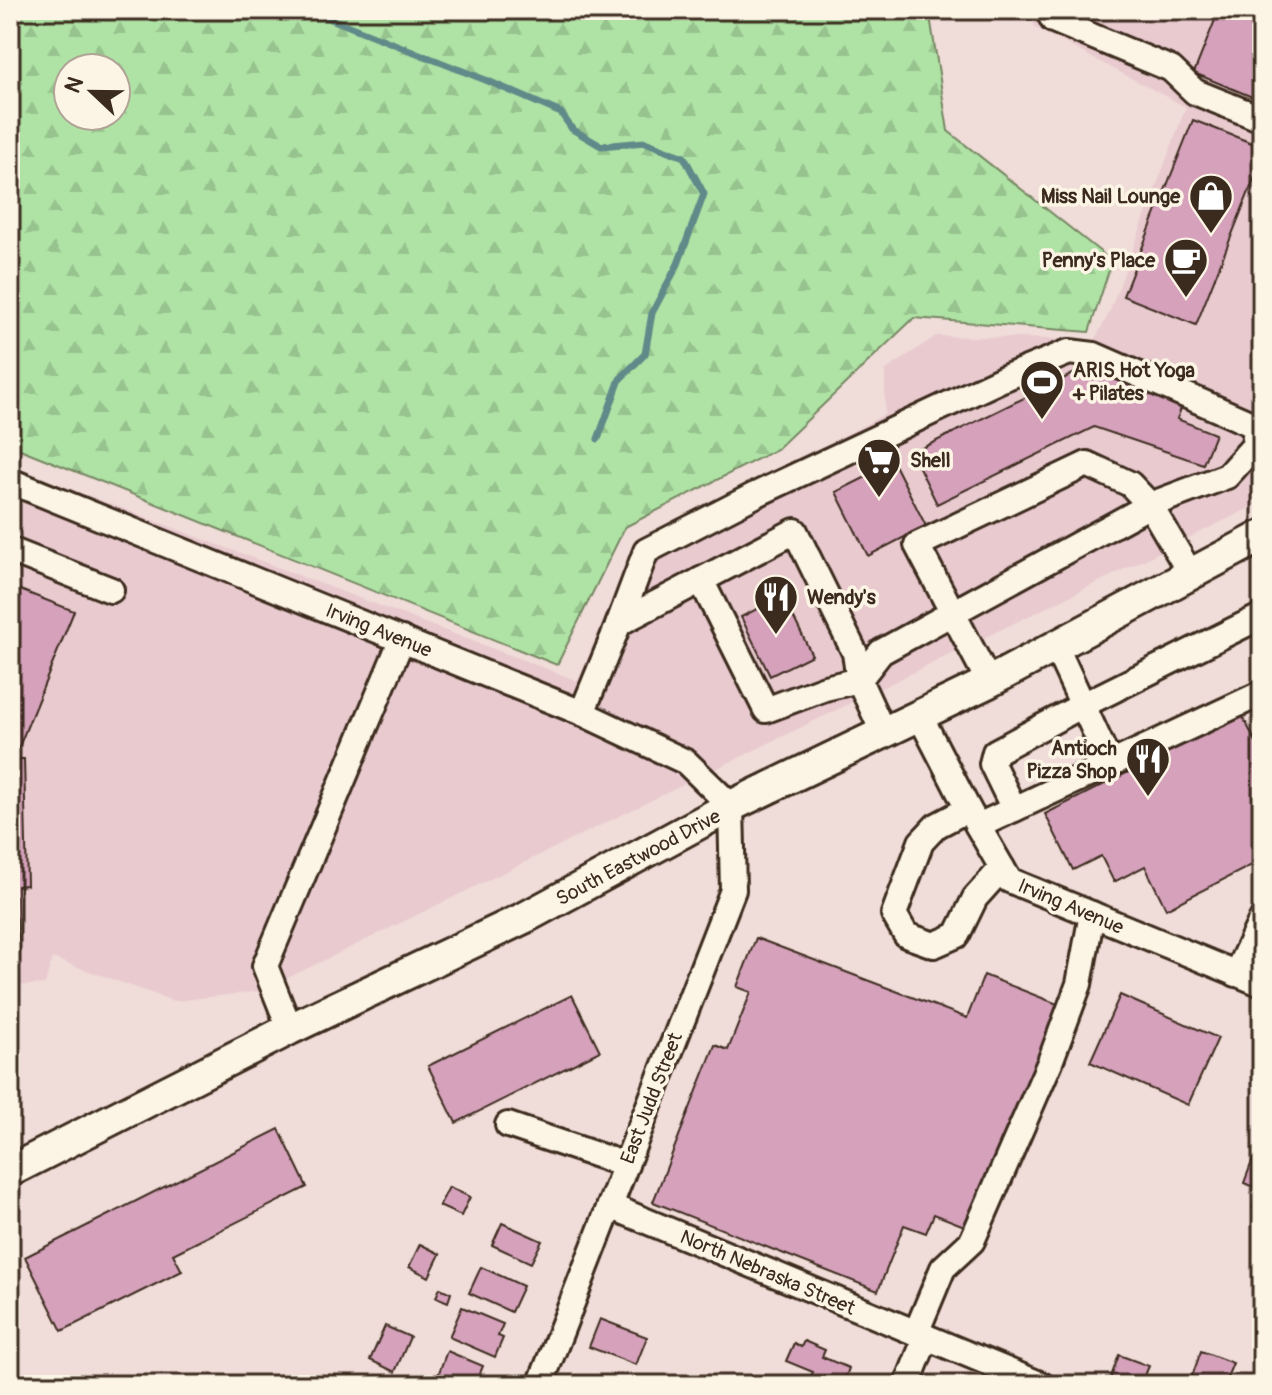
<svg xmlns="http://www.w3.org/2000/svg" width="1272" height="1395" font-family="Pangolin,sans-serif">
<defs>
<pattern id="forest-firs" width="22" height="20" patternUnits="userSpaceOnUse" patternTransform="scale(2)"><rect width="22" height="20" fill="#afe3a5"/><path d="M5 1l3.5 6h-7zM16 11l3.5 6h-7z" fill="#97c38e"/></pattern>
</defs>
<rect width="100%" height="100%" fill="#f0dcd8"/>
<filter id="ink" filterUnits="userSpaceOnUse"><feTurbulence type="fractalNoise" baseFrequency=".0125" numOctaves="2"/><feDisplacementMap in="SourceGraphic" scale="16" xChannelSelector="R" yChannelSelector="G"/><feConvolveMatrix kernelMatrix="1 2 1 2 8 2 1 2 1" color-interpolation-filters="sRGB"/></filter>
<g filter="url(#ink)">
<path fill="#e8cacf" d="M1026,10H1262V502L261,991L174,1001L52,958L45,984L10,986V466L578,681L633,549L885,414V371L936,336L1095,340L1110,311L1186,107L1036,28Z"/>
<path fill="url(#forest-firs)" stroke="#758662" stroke-width="2" fill-rule="evenodd" d="M10,10H929L948,131L1112,261L1089,332L914,318L777,449L625,527L557,665L10,445ZM68,68H116V116H68Z"/>
<g fill="none" stroke-linecap="round" stroke-linejoin="round">
<path stroke="#608989" stroke-width="7" d="M308,10L488,81L561,113L572,129L601,146L645,142L684,157L704,194L678,264L652,313L645,354L620,379L598,439"/>
</g>
<g fill="#d5a1bb" stroke="#3b2a1e" stroke-width="2">
<path d="M1219,10H1262V101L1194,73Z"/>
<path d="M1193,120L1262,147V159L1196,325L1123,296Z"/>
<path d="M1089,366L1183,403L1177,419L1215,434L1203,464L1094,427L937,504L912,453Z"/>
<path d="M894,463L926,526L868,556L836,492Z"/>
<path d="M10,586L74,611L14,759H24L27,885L17,886L19,978H10Z"/>
<path d="M783,596L812,655L770,676L741,617Z"/>
<path d="M1242,715L1262,754V860L1166,909L1145,866L1114,882L1101,856L1073,870L1045,814Z"/>
<path d="M756,938L967,1018L984,975L1060,1005L972,1229L934,1214L926,1233L904,1225L878,1291L653,1202L715,1045L728,1050L751,992L737,987Z"/>
<path d="M572,995L600,1051L456,1123L428,1066Z"/>
<path d="M1120,995L1218,1038L1188,1105L1090,1062Z"/>
<path d="M279,1129L307,1187L173,1254L182,1271L62,1331L25,1257Z"/>
<path d="M1253,1159L1262,1163V1211L1253,1208L1261,1190L1244,1183Z"/>
<path d="M449,1187L470,1197L461,1216L439,1206Z"/>
<path d="M502,1223L542,1241L531,1263L492,1245Z"/>
<path d="M420,1244L440,1254L429,1277L409,1267Z"/>
<path d="M481,1267L523,1286L511,1312L469,1293Z"/>
<path d="M440,1288L451,1293L448,1302L436,1297Z"/>
<path d="M462,1307L503,1324L498,1336L503,1338L495,1357L449,1337Z"/>
<path d="M600,1319L647,1337L636,1365L589,1347Z"/>
<path d="M385,1326L410,1337L395,1372L370,1360Z"/>
<path d="M804,1341L825,1350L822,1357L849,1368L843,1385L808,1383L813,1372L786,1361L794,1343L801,1347Z"/>
<path d="M447,1351L483,1366L478,1378L485,1380L483,1385H453L437,1378Z"/>
<path d="M1201,1351L1233,1363L1224,1385H1189Z"/>
<path d="M1119,1355L1149,1366L1141,1385H1108Z"/>
</g>
<g fill="none" stroke-linecap="round" stroke-linejoin="round">
<g stroke="#3b2a1e" stroke-width="30">
<g id="minor">
<path d="M1048,10L1053,20L1171,69L1195,92L1262,119"/>
<path d="M10,481L582,713L686,762L731,806L733,890L540,1385"/>
<path d="M10,550L111,590"/>
<path d="M701,580L766,710L825,688L859,680L881,652L1150,505L1130,484L1087,464L917,545L989,682"/>
<path d="M619,623L646,551L755,495L1002,379L1069,352L1094,355L1256,426L1254,446L1227,476L1150,505L1190,573"/>
<path d="M1055,645L1110,764"/>
<path d="M582,713L619,623L795,531L855,653L859,680L884,734"/>
<path d="M920,716L968,809L1009,880L1262,984"/>
<path d="M968,809L936,826L921,842L894,914L906,935L934,945L957,935L975,898L1002,868"/>
<path d="M1014,809L992,764L995,752L1083,705L1262,616"/>
<path d="M978,826L1262,693"/>
<path d="M1236,974L1262,919"/>
<path d="M290,1029L265,966L402,639"/>
<path d="M508,1125L626,1165"/>
<path d="M610,1206L1042,1385"/>
<path d="M916,1333L943,1268L972,1241L1050,1062L1079,984L1092,914"/>
<path d="M907,1385L926,1337"/>
</g>
</g>
<g stroke="#3b2a1e" stroke-width="36">
<path id="major" d="M10,1171L290,1029L526,917L731,806L989,682L1262,536"/>
</g>
<use href="#minor" stroke="#fcf5e5" stroke-width="24"/>
<use href="#major" stroke="#fcf5e5" stroke-width="30"/>
</g>
</g>
<defs>
<g id="shop-pin" transform="scale(2.3)"><path d="M0 17L-7.5 6A9.5 9.5 0 1 1 7.5 6Z" fill="#3b2a1e" stroke="#fcf5e5"/><path d="M-5-2.5h2.3a2.7 3.5 0 0 1 5.4 0H5L5.5 6h-11ZM-1.5-2.5h3a1.5 2.3 0 0 0-3 0Z" fill="#fff"/></g>
<g id="cafe-pin" transform="scale(2.3)"><path d="M0 17L-7.5 6A9.5 9.5 0 1 1 7.5 6Z" fill="#3b2a1e" stroke="#fcf5e5"/><path d="M-5.5-4.5H6V0H3Q3 3.5 0 3.5H-2.5Q-5.5 3.5-5.5 0ZM3-3.2v2h1.7v-2ZM-6 4.5H4V6H-6Z" fill="#fff"/></g>
<g id="stadium-pin" transform="scale(2.3)"><path d="M0 17L-7.5 6A9.5 9.5 0 1 1 7.5 6Z" fill="#3b2a1e" stroke="#fcf5e5"/><path d="M0-5a6.5 5 0 1 0 0 10a6.5 5 0 1 0 0-10ZM-3.5-1.8h7v3.6h-7Z" fill="#fff"/></g>
<g id="supermarket-pin" transform="scale(2.3)"><path d="M0 17L-7.5 6A9.5 9.5 0 1 1 7.5 6Z" fill="#3b2a1e" stroke="#fcf5e5"/><path d="M-6-5.5h2.5l.6 2H6L4.5 2H-2.5L-4.4-4H-6ZM-1.5 3.2a1.3 1.3 0 1 0 .1 0ZM3 3.2a1.3 1.3 0 1 0 .1 0Z" fill="#fff"/></g>
<g id="restaurant-pin" transform="scale(2.3)"><path d="M0 17L-7.5 6A9.5 9.5 0 1 1 7.5 6Z" fill="#3b2a1e" stroke="#fcf5e5"/><path d="M-5-6h1v4h1v-4h1v4h1v-4h1v5L-1.5 .5V6h-2V.5L-5-1ZM5-6V6H3V1.5H1.5Q1.5-4 5-6Z" fill="#fff"/></g>
</defs>
<g fill-rule="evenodd">
<use href="#shop-pin" x="1211" y="196"/>
<use href="#cafe-pin" x="1186" y="260"/>
<use href="#stadium-pin" x="1042" y="382"/>
<use href="#supermarket-pin" x="879" y="460"/>
<use href="#restaurant-pin" x="776" y="597"/>
<use href="#restaurant-pin" x="1148" y="759"/>
</g>
<g text-anchor="middle" stroke-width="7" stroke-linejoin="round" paint-order="stroke">
<g font-size="20" font-weight="bold" fill="#3b2a1e" stroke="#fcf5e5" text-anchor="end">
<text x="1180" y="203">Miss Nail Lounge</text>
<text x="1155" y="267">Penny's Place</text>
<text x="1073" y="377" text-anchor="start">ARIS Hot Yoga<tspan x="1073" dy="23">+ Pilates</tspan></text>
<text x="910" y="467" text-anchor="start">Shell</text>
<text x="807" y="604" text-anchor="start">Wendy's</text>
<text x="1117" y="755">Antioch<tspan x="1117" dy="23">Pizza Shop</tspan></text>
</g>
<g font-size="20" fill="#3b2a1e" stroke="#fcf5e5">
<text transform="translate(379 630) rotate(22)" y="7">Irving Avenue</text>
<text transform="translate(638 857) rotate(-28)" y="7">South Eastwood Drive</text>
<text transform="translate(1071 906) rotate(23)" y="7">Irving Avenue</text>
<text transform="translate(651 1098) rotate(-69)" y="7">East Judd Street</text>
<text transform="translate(768 1272) rotate(23)" y="7">North Nebraska Street</text>
</g>
</g>
<rect width="1272" height="1395" fill="none" stroke="#fcf5e5" stroke-width="40"/>
<rect x="20" y="20" width="1232" height="1355" fill="none" stroke="#3b2a1e" stroke-width="3" filter="url(#ink)"/>
<g transform="translate(92 92) rotate(292)"><circle r="38" fill="#fcf5e5" stroke="#afa495" stroke-width="2"/>
<path d="M0-6L14 30L0 20L-14 30Z" fill="#3b2a1e"/>
<text y="-12" font-size="22" font-weight="bold" text-anchor="middle" fill="#3b2a1e">N</text>
</g>
</svg>
